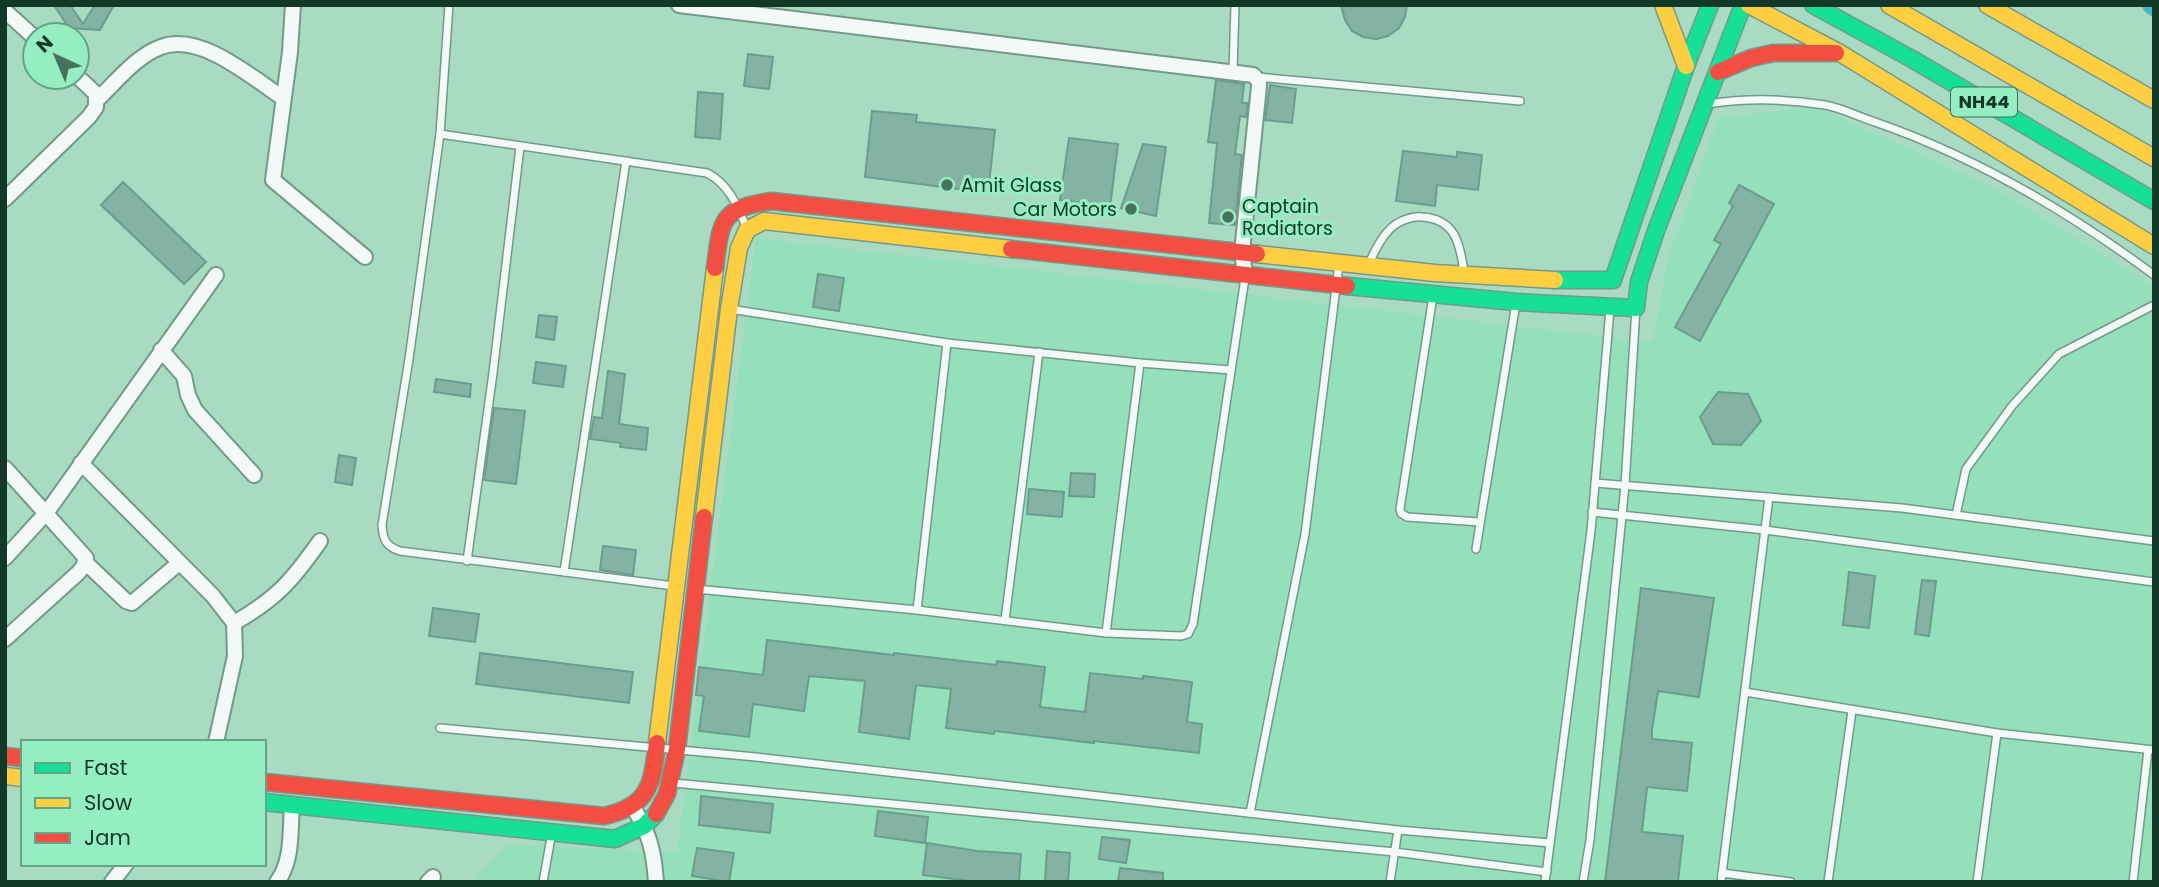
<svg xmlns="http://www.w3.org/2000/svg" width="2159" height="887" font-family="Poppins,sans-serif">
<rect width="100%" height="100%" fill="#a9dac2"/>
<path fill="#93e0ba" d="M1817,107L1996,189L2154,286V882H473L508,845L677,852L756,238L1653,342L1668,259L1719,117Z"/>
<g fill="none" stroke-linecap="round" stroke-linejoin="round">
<path stroke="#49b3c4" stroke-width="18" d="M2151,5L2154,7"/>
</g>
<g fill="#84b3a4" stroke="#6c9c8e" stroke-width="2">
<path d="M54,5H70L83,24L95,5H114L100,30L69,28Z"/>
<path d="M1341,5H1407L1405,17L1399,28L1388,36L1376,39L1363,37L1352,31L1345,20Z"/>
<path d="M748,54L773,57L769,89L744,86Z"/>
<path d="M1216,80L1244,84L1242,103H1248L1246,117L1240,116L1235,154L1242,155L1235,225L1209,223L1217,143L1208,142Z"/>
<path d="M1270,85L1296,89L1292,123L1265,120Z"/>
<path d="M698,92L723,94L720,139L695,137Z"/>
<path d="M872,111L917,115L916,122L995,130L988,193L865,177Z"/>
<path d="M1069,138L1118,144L1110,207L1060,200Z"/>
<path d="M1143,144L1166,147L1156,216L1121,208Z"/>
<path d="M1403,151L1457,157V152L1482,155L1478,190L1437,185L1435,206L1396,201Z"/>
<path d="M123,182L206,262L184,284L101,205Z"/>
<path d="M1739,185L1774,204L1700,341L1675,327L1721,244L1714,240L1733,206L1729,203Z"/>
<path d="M818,274L844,278L839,311L813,307Z"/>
<path d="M539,315L557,317L554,340L536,337Z"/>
<path d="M536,362L566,366L563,387L533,383Z"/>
<path d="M608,371L625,374L619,424L648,428L646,450L620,447L621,443L590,439L594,417L602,418Z"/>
<path d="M436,379L471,384L470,397L434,392Z"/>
<path d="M1718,392L1748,394L1761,421L1741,445L1713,444L1700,417Z"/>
<path d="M494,408L525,411L516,484L484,480Z"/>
<path d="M339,455L356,458L352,485L335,482Z"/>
<path d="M1071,473L1095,474L1094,497L1069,496Z"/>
<path d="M1029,489L1064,492L1062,517L1027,514Z"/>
<path d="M603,546L636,550L633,575L600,570Z"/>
<path d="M1849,572L1875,576L1869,628L1843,625Z"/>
<path d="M1922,580L1936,581L1929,636L1915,634Z"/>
<path d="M1641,588L1714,598L1699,697L1658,691L1652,730V739L1692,743L1687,791L1647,787L1642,832L1683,836L1678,882H1605Z"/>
<path d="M433,608L479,614L475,642L429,636Z"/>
<path d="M767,640L894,655V653L996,665L997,661L1045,667L1040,707L1085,712L1090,673L1143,679V676L1192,682L1187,722L1202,724L1199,753L1094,741V743L995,731L994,734L946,728L951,689L916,685L909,739L859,732L865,681L809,676L804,711L753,704L749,737L699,731L704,696L696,695L699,667L763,675Z"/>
<path d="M480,653L633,672L629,703L476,684Z"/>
<path d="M701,796L773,804L770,833L699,825Z"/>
<path d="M878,811L928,817L925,843L875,836Z"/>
<path d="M1102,837L1130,840L1126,863L1099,859Z"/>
<path d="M927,843L977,851L1021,854L1019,882H977L923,875Z"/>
<path d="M697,848L734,853L729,882L692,876Z"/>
<path d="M1047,851L1070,853L1068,882H1045Z"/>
<path d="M1120,868L1163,873V882H1118Z"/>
</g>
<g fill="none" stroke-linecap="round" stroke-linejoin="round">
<g stroke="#739a88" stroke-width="10">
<g id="lane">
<path d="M449,5L440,134L409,359L382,525C383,539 385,546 400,551L674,586"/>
<path d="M1233,71L1235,5"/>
<path d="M1257,77L1520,101"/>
<path d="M1708,104C1746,98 1788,99 1825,105C1842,108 1859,117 1875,122C1976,157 2069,212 2154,275"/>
<path d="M440,134L707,173C729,184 738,207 747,229"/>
<path d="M1368,265C1375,251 1382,234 1396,224C1403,220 1414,216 1422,217C1455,219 1460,243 1464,272"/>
<path d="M1433,296L1400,509L1401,513L1407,517L1480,522"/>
<path d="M730,309L947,343L1140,363L1231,370"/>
<path d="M1595,483L1902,508L2154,541"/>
<path d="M1592,512L1765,530L2154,582"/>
<path d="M1956,515L1966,469L2012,406L2059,354L2154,305"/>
<path d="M1476,549L1516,303"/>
<path d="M467,561L493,373L520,147"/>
<path d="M564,572L626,161"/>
<path d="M696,589L917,610L1106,633L1181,636L1188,634L1193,624L1245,278"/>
<path d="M917,610L947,343"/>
<path d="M1005,620L1039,352"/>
<path d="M1106,633L1140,363"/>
<path d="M1745,692L1997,733L2154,750"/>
<path d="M440,728L756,757L1398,830L1550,843"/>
<path d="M674,783L1395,852L1547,872"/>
<path d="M1250,813L1305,534L1339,264"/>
<path d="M1722,873L1791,882"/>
<path d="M543,882L552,832"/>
<path d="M1390,882L1398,830"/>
<path d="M1545,882L1591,531L1610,309"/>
<path d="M1583,882L1590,840L1625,485L1636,308"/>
<path d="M1721,882L1769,497"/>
<path d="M1828,882L1852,711"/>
<path d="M1977,882L1997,733"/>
<path d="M2133,882L2148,750"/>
</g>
</g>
<g stroke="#739a88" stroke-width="18">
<g id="street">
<path d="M293,5L290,52L273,180L365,257"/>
<path d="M679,5L1253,75L1259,81V86L1242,252L1245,274"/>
<path d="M5,11L35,38"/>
<path d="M98,99C116,82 136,56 161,47C200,32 251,77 283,98"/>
<path d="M5,199L89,117L96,107V94L77,76"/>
<path d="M161,350L184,376L188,395L195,410L254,475"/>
<path d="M81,463L213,596L234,623L235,656L216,742"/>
<path d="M5,468L86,558L83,567L78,573L5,639"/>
<path d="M5,558L47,512L216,275"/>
<path d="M85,562L126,601L132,603L179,563"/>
<path d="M234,623C276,599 292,581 320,541"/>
<path d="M632,806C649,831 654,851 656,882"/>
<path d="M112,882L126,864"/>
<path d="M277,882C293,861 290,831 292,805"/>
<path d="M428,882L433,877"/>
</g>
</g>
<g stroke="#739a88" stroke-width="19">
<g id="fast">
<path d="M1813,5L1912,59L2154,201"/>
<path d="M1555,280H1613L1686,66L1710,5"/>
<path d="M1347,286L1516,302L1636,308L1639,282L1657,228L1743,5"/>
<path d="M264,802L615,839L644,826L656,814"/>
</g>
</g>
<g stroke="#739a88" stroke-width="19">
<g id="slow">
<path d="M1663,5L1686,66"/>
<path d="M1749,5L1840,53L2154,246"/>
<path d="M1889,5L2154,158"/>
<path d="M1987,5L2154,100"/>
<path d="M1257,254L1435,273L1555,280"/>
<path d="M704,517L729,309L739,248L747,230L764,221L1011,249"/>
<path d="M657,743L715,268"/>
<path d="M5,776L23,778"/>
</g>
</g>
<g stroke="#739a88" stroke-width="19">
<g id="jam">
<path d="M1718,72L1751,58L1773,53H1836"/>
<path d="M1011,249L1347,286"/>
<path d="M715,268C721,220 720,209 771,201L1257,254"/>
<path d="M5,756L23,758"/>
<path d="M264,782L604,816C650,806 652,784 657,743"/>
<path d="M656,814L667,794L677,749L704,517"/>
</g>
</g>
<use href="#lane" stroke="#f2f9f6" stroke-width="7"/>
<use href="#street" stroke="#f2f9f6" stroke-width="14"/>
<use href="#fast" stroke="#16e098" stroke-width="16"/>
<use href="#slow" stroke="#ffcf43" stroke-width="16"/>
<use href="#jam" stroke="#f24e42" stroke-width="16"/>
</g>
<g fill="#47715d" stroke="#95eec2" stroke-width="2.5">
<circle cx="947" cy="185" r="7"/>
<circle cx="1131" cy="209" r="7"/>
<circle cx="1228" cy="217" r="7"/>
</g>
<g text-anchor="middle" stroke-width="6" stroke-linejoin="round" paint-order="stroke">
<rect fill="#95eec2" stroke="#396f56" stroke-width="2" x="1951" y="87.5" width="66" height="29" rx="5"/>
<g font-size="18" font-weight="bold" fill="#123827">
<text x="1984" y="108">NH44</text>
</g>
<g font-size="19" fill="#123827" stroke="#95eec2" text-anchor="start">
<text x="961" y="192">Amit Glass</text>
<text x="1242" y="213">Captain<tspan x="1242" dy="22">Radiators</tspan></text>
<text x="1117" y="216" text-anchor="end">Car Motors</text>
</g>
</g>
<rect width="2159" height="887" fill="none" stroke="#123827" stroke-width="14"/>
<rect x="21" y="740" width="245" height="126" fill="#95eec2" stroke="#61a584" stroke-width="2"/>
<rect x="35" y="763" width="35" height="10" fill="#16e098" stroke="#61a584" stroke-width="2"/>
<text x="84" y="775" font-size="21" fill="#123827">Fast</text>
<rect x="35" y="798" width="35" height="10" fill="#ffcf43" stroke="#61a584" stroke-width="2"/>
<text x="84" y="810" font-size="21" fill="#123827">Slow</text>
<rect x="35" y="833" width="35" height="10" fill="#f24e42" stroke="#61a584" stroke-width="2"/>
<text x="84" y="845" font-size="21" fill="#123827">Jam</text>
<g transform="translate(56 56) rotate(316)"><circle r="33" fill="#95eec2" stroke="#61a584" stroke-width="2"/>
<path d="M0-5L12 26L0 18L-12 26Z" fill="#47715d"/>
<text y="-10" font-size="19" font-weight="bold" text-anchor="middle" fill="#123827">N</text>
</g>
</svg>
